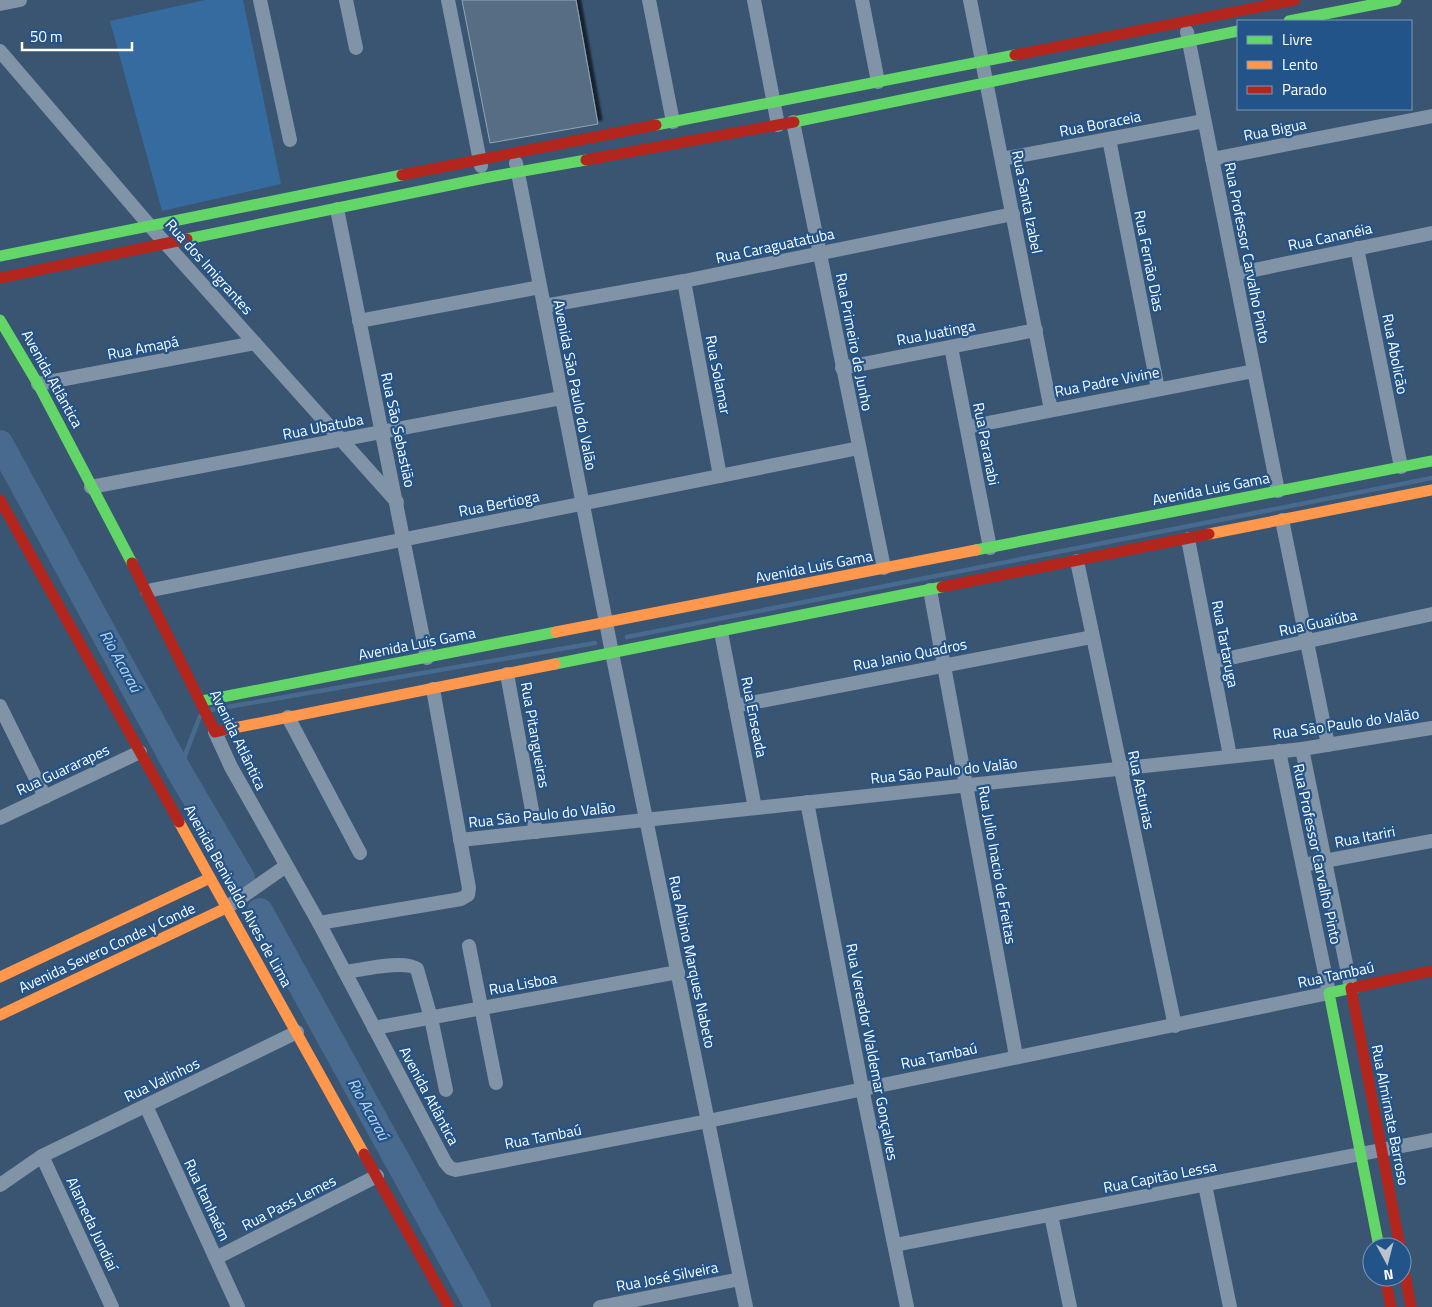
<svg xmlns="http://www.w3.org/2000/svg" width="1432" height="1307" font-family="'Titillium Web',sans-serif">
<defs>
<filter id="shadow"><feDropShadow dx="4" dy="-4" stdDeviation="1" flood-color="#0009"/></filter>
</defs>
<rect width="100%" height="100%" fill="#395572"/>
<path fill="#366b9f" d="M205,0H243L281,184L162,211L110,21Z"/>
<g fill="none" stroke-linecap="round" stroke-linejoin="round">
<g stroke="#476a8e" stroke-width="4.5">
<path d="M627,637L1432,478"/>
<path d="M210,710L595,643"/>
<path d="M179,771L200,716"/>
</g>
<g stroke="#476a8e" stroke-width="26">
<path d="M0,443L179,771L242,878"/>
<path d="M260,911L478,1307"/>
</g>
</g>
<path fill="#576d84" stroke="#94a4b5" filter="url(#shadow)" d="M462,0H576L598,124L490,143Z"/>
<g fill="none" stroke-linecap="round" stroke-linejoin="round">
<g stroke="#8093a7" stroke-width="14">
<path d="M260,0L290,140"/>
<path d="M346,0L356,48"/>
<path d="M448,0L481,166"/>
<path d="M649,0L673,122"/>
<path d="M754,0L778,125"/>
<path d="M862,0L878,82"/>
<path d="M970,0L1051,410"/>
<path d="M0,4L20,0"/>
<path d="M1187,32L1278,491"/>
<path d="M0,51L150,226L397,502"/>
<path d="M793,122L884,568"/>
<path d="M1109,139L1158,389"/>
<path d="M1002,159L1204,121"/>
<path d="M1212,159L1432,116"/>
<path d="M516,163L612,653L746,1307"/>
<path d="M337,209L427,658"/>
<path d="M1357,248L1401,467"/>
<path d="M1235,274L1432,233"/>
<path d="M684,281L720,476"/>
<path d="M544,306L684,281L1013,214"/>
<path d="M359,321L540,287"/>
<path d="M951,347L990,548"/>
<path d="M842,368L1036,330"/>
<path d="M38,384L255,343"/>
<path d="M967,427L1254,371"/>
<path d="M91,487L561,398"/>
<path d="M1282,520L1328,745"/>
<path d="M1188,539L1230,756"/>
<path d="M1077,561L1175,1026"/>
<path d="M930,590L1016,1056"/>
<path d="M147,591L859,448"/>
<path d="M721,632L755,808"/>
<path d="M1212,662L1432,614"/>
<path d="M507,674L536,832"/>
<path d="M0,706L45,797"/>
<path d="M735,706L1092,637"/>
<path d="M288,717L360,853"/>
<path d="M215,732L231,767L319,923L445,1162L450,1168L456,1170L708,1121L1329,993L1279,751"/>
<path d="M1302,749L1351,988"/>
<path d="M807,802L862,1088L907,1307"/>
<path d="M0,818L140,752"/>
<path d="M460,840L1302,749L1432,728"/>
<path d="M1303,865L1432,841"/>
<path d="M226,908L286,866"/>
<path d="M319,923L461,899L468,895L469,888L433,689"/>
<path d="M469,946L496,1083"/>
<path d="M345,972C361,970 405,959 417,969L431,1018L446,1090"/>
<path d="M374,1028L678,972"/>
<path d="M146,1106L238,1307"/>
<path d="M42,1156L112,1307"/>
<path d="M0,1185L42,1156L297,1032"/>
<path d="M1205,1185L1230,1307"/>
<path d="M1051,1215L1070,1307"/>
<path d="M895,1245L1432,1140"/>
<path d="M216,1258L377,1176"/>
<path d="M600,1307L740,1279"/>
</g>
<g stroke="#63d668" stroke-width="11">
<path d="M1289,21L1396,0"/>
<path d="M794,122L1238,31"/>
<path d="M656,125L1015,55"/>
<path d="M187,239L484,178L586,160"/>
<path d="M0,256L402,175"/>
<path d="M0,320L38,384L132,563"/>
<path d="M976,550L1432,461"/>
<path d="M555,664L942,587"/>
<path d="M202,701L556,632"/>
<path d="M1357,987L1329,993L1379,1247"/>
</g>
<g stroke="#ff974d" stroke-width="11">
<path d="M1209,534L1432,490"/>
<path d="M556,632L976,550"/>
<path d="M224,730L555,664"/>
<path d="M179,822L364,1154"/>
<path d="M0,977L210,878"/>
<path d="M0,1015L226,908"/>
</g>
<g stroke="#b3261e" stroke-width="11">
<path d="M1015,55L1295,0"/>
<path d="M586,160L794,122"/>
<path d="M402,175L656,125"/>
<path d="M0,278L187,239"/>
<path d="M0,500L179,822"/>
<path d="M132,563L215,732L224,730"/>
<path d="M942,587L1209,534"/>
<path d="M1357,987L1432,971"/>
<path d="M1351,988L1400,1247"/>
<path d="M364,1154L449,1307"/>
<path d="M1402,1259L1411,1307"/>
<path d="M1385,1277L1391,1307"/>
</g>
</g>
<g text-anchor="middle" stroke-width="4.5" stroke-linejoin="round" paint-order="stroke">
<g font-size="15" fill="#fff" stroke="#225489">
<text transform="translate(1100 124) rotate(-11)" y="5">Rua Boraceia</text>
<text transform="translate(1275 130) rotate(-11)" y="5">Rua Bigua</text>
<text transform="translate(1027 202) rotate(79)" y="5">Rua Santa Izabel</text>
<text transform="translate(1330 237) rotate(-12)" y="5">Rua Cananéia</text>
<text transform="translate(775 246) rotate(-12)" y="5">Rua Caraguatatuba</text>
<text transform="translate(1247 253) rotate(79)" y="5">Rua Professor Carvalho Pinto</text>
<text transform="translate(1149 261) rotate(79)" y="5">Rua Fernão Dias</text>
<text transform="translate(209 267) rotate(48)" y="5">Rua dos Imigrantes</text>
<text transform="translate(936 333) rotate(-11)" y="5">Rua Juatinga</text>
<text transform="translate(854 342) rotate(79)" y="5">Rua Primeiro de Junho</text>
<text transform="translate(143 348) rotate(-11)" y="5">Rua Amapá</text>
<text transform="translate(1395 354) rotate(79)" y="5">Rua Abolicão</text>
<text transform="translate(718 375) rotate(79)" y="5">Rua Solamar</text>
<text transform="translate(52 379) rotate(61)" y="5">Avenida Atlântica</text>
<text transform="translate(1107 382) rotate(-11)" y="5">Rua Padre Vivine</text>
<text transform="translate(575 385) rotate(79)" y="5">Avenida São Paulo do Valão</text>
<text transform="translate(323 427) rotate(-11)" y="5">Rua Ubatuba</text>
<text transform="translate(398 430) rotate(78)" y="5">Rua São Sebastião</text>
<text transform="translate(986 444) rotate(79)" y="5">Rua Paranabi</text>
<text transform="translate(1211 489) rotate(-11)" y="5">Avenida Luis Gama</text>
<text transform="translate(499 504) rotate(-11)" y="5">Rua Bertioga</text>
<text transform="translate(814 567) rotate(-11)" y="5">Avenida Luis Gama</text>
<text transform="translate(1318 623) rotate(-12)" y="5">Rua Guaiúba</text>
<text transform="translate(417 644) rotate(-11)" y="5">Avenida Luis Gama</text>
<text transform="translate(1225 644) rotate(79)" y="5">Rua Tartaruga</text>
<text transform="translate(910 655) rotate(-11)" y="5">Rua Janio Quadros</text>
<text transform="translate(754 717) rotate(79)" y="5">Rua Enseada</text>
<text transform="translate(1346 724) rotate(-8)" y="5">Rua São Paulo do Valão</text>
<text transform="translate(535 735) rotate(80)" y="5">Rua Pitangueiras</text>
<text transform="translate(238 740) rotate(64)" y="5">Avenida Atlântica</text>
<text transform="translate(63 770) rotate(-25)" y="5">Rua Guararapes</text>
<text transform="translate(944 771) rotate(-6)" y="5">Rua São Paulo do Valão</text>
<text transform="translate(1141 790) rotate(78)" y="5">Rua Asturias</text>
<text transform="translate(542 815) rotate(-6)" y="5">Rua São Paulo do Valão</text>
<text transform="translate(1365 837) rotate(-11)" y="5">Rua Itariri</text>
<text transform="translate(1317 854) rotate(78)" y="5">Rua Professor Carvalho Pinto</text>
<text transform="translate(997 865) rotate(80)" y="5">Rua Julio Inacio de Freitas</text>
<text transform="translate(238 896) rotate(61)" y="5">Avenida Benivaldo Alves de Lima</text>
<text transform="translate(107 948) rotate(-25)" y="5">Avenida Severo Conde y Conde</text>
<text transform="translate(692 962) rotate(78)" y="5">Rua Albino Marques Nabeto</text>
<text transform="translate(1336 975) rotate(-12)" y="5">Rua Tambaú</text>
<text transform="translate(523 984) rotate(-10)" y="5">Rua Lisboa</text>
<text transform="translate(872 1052) rotate(79)" y="5">Rua Vereador Waldemar Gonçalves</text>
<text transform="translate(939 1056) rotate(-12)" y="5">Rua Tambaú</text>
<text transform="translate(162 1080) rotate(-26)" y="5">Rua Valinhos</text>
<text transform="translate(429 1096) rotate(62)" y="5">Avenida Atlântica</text>
<text transform="translate(1390 1115) rotate(79)" y="5">Rua Almirnate Barroso</text>
<text transform="translate(543 1137) rotate(-11)" y="5">Rua Tambaú</text>
<text transform="translate(1160 1177) rotate(-11)" y="5">Rua Capitão Lessa</text>
<text transform="translate(207 1200) rotate(65)" y="5">Rua Itanhaém</text>
<text transform="translate(289 1203) rotate(-27)" y="5">Rua Pass Lemes</text>
<text transform="translate(92 1224) rotate(65)" y="5">Alameda Jundiaí</text>
<text transform="translate(667 1277) rotate(-11)" y="5">Rua José Silveira</text>
</g>
<g font-size="16" font-style="italic" fill="#b9d6f1" stroke="#225489">
<text transform="translate(121 661) rotate(61)" y="6">Rio Acaraú</text>
<text transform="translate(369 1109) rotate(61)" y="6">Rio Acaraú</text>
</g>
</g>
<rect x="1237" y="20" width="175" height="90" fill="#225489" stroke="#7a98b8"/>
<rect x="1247" y="36" width="25" height="8" fill="#63d668" stroke="#7a98b8"/>
<text x="1282" y="45" font-size="15" fill="#ffffff">Livre</text>
<rect x="1247" y="61" width="25" height="8" fill="#ff974d" stroke="#7a98b8"/>
<text x="1282" y="70" font-size="15" fill="#ffffff">Lento</text>
<rect x="1247" y="86" width="25" height="8" fill="#b3261e" stroke="#7a98b8"/>
<text x="1282" y="95" font-size="15" fill="#ffffff">Parado</text>
<g transform="translate(1387 1262) rotate(173)"><circle r="24" fill="#225489" stroke="#7a98b8"/>
<path d="M0-4L9 19L0 12L-9 19Z" fill="#bac4ce"/>
<text y="-8" font-size="14" font-weight="bold" text-anchor="middle" fill="#ffffff">N</text>
</g>
<path d="M22 42v8h110v-8" fill="none" stroke="#ffffff" stroke-width="2.5"/>
<text x="30" y="42" font-size="15" fill="#ffffff" stroke="#225489" stroke-width="4" paint-order="stroke">50 m</text>
</svg>
